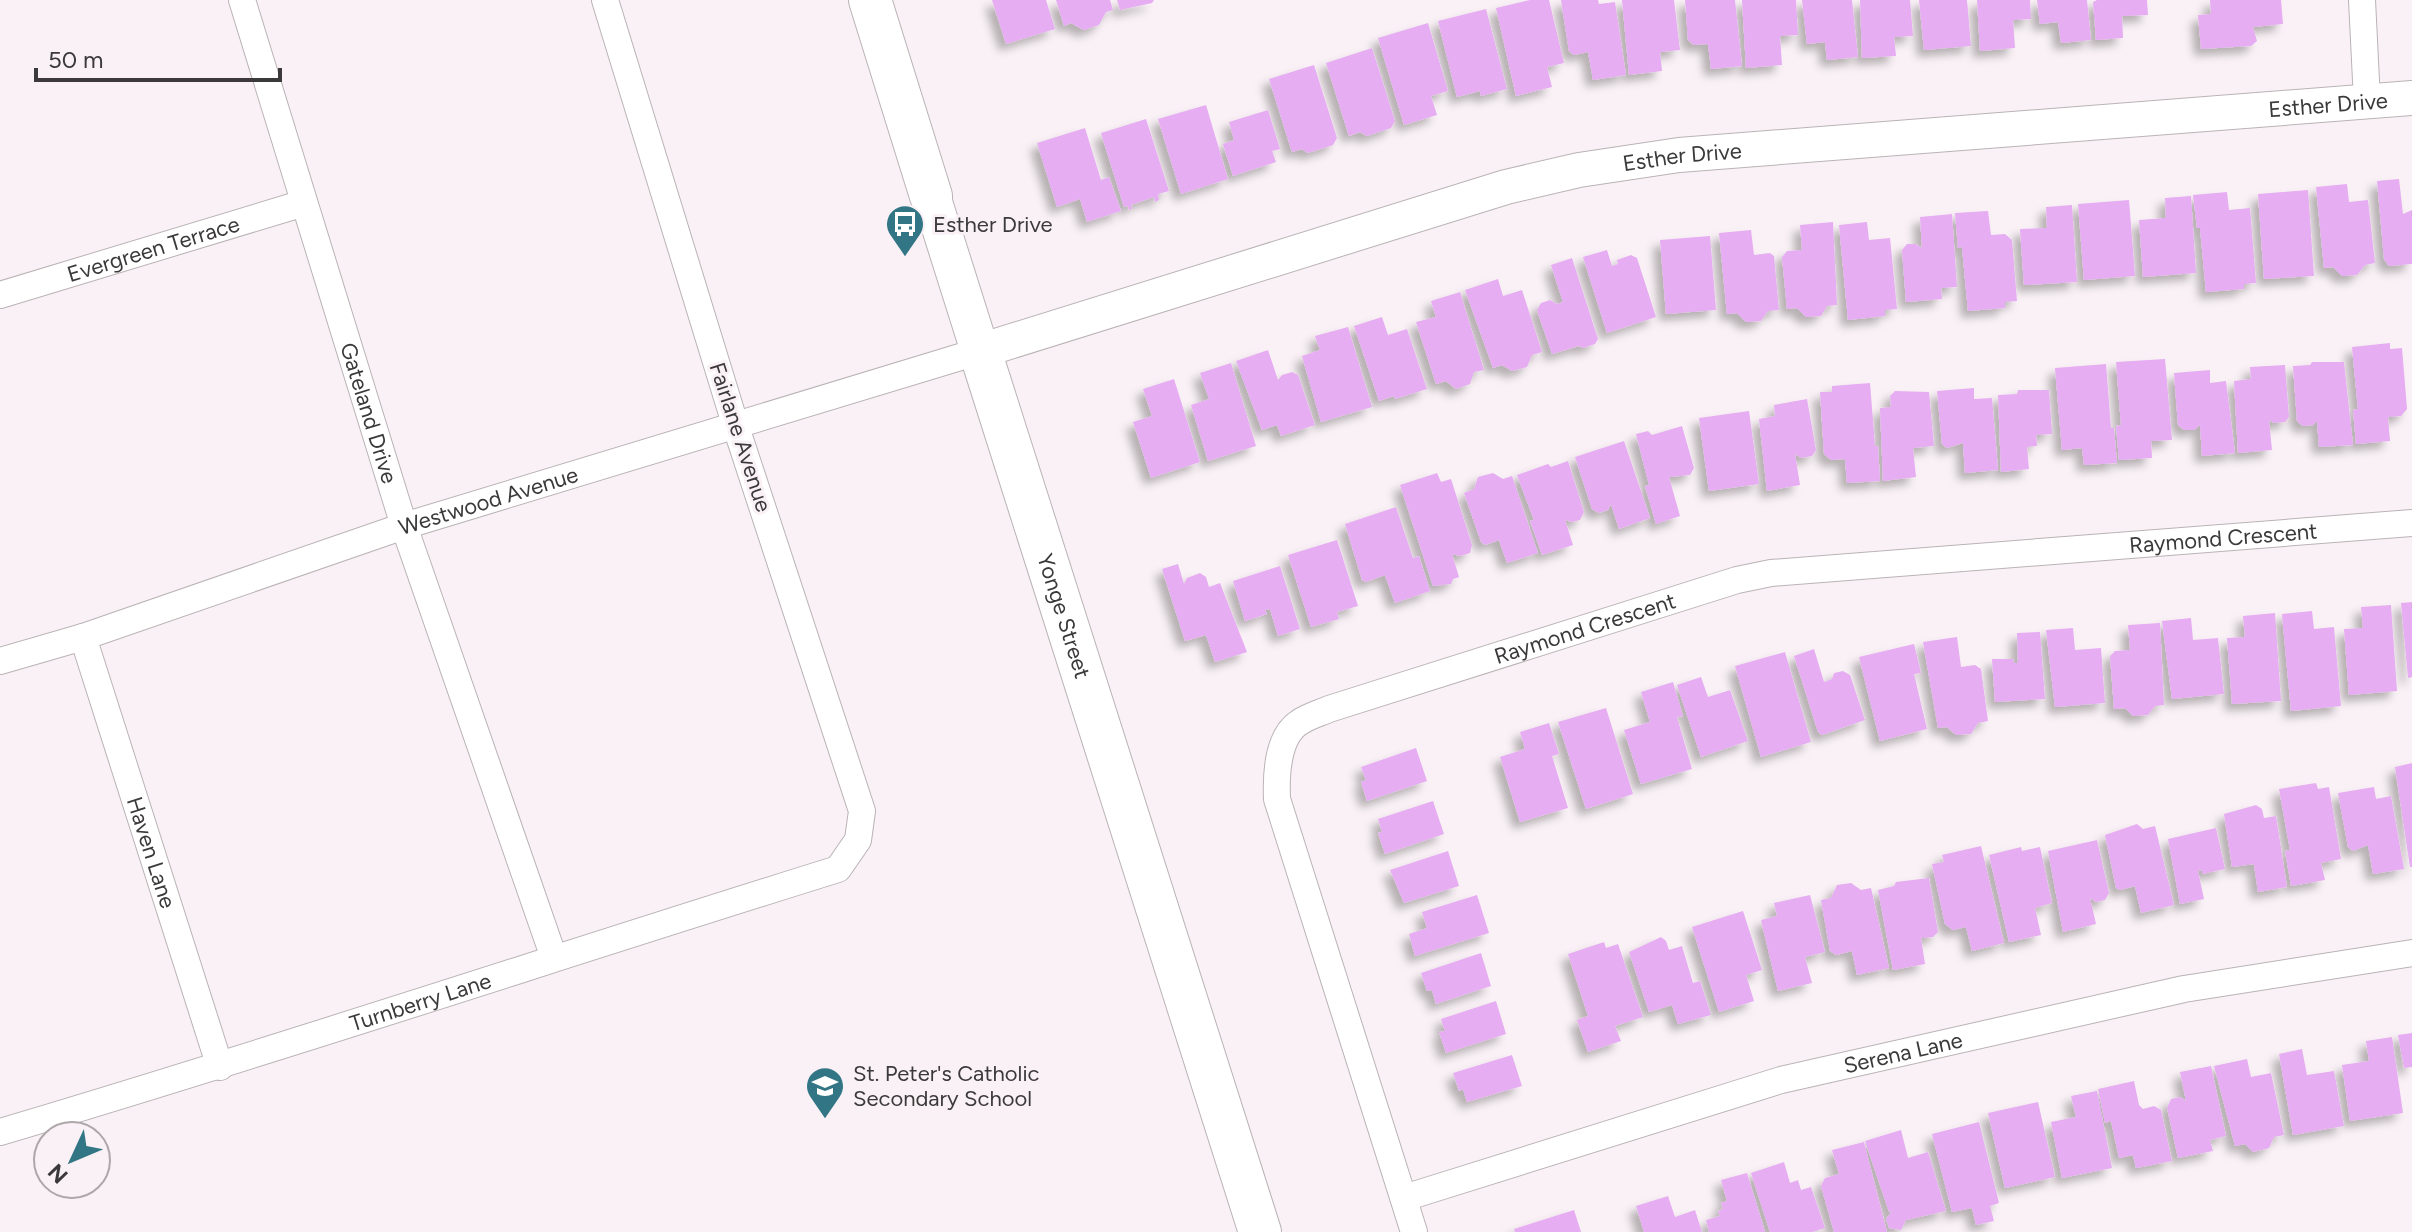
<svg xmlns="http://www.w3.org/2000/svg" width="2412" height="1232" font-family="Figtree,sans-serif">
<defs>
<filter id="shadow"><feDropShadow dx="-7" dy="7" stdDeviation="4" flood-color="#0004"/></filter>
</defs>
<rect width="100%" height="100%" fill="#f9f1f5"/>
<g fill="#e6adf2" filter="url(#shadow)">
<path d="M992,0H1046L1055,29L1006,44Z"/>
<path d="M1056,0H1110L1113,10L1106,12L1099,25L1084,30L1071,23L1064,26Z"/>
<path d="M1117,0H1154L1152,3L1120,10Z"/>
<path d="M1530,0H1549L1564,63L1547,67L1552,87L1516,96L1496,8Z"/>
<path d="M1561,0H1598L1599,4L1615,2L1626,75L1593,80L1588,52L1574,55L1569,51Z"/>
<path d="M1622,0H1674L1680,50L1660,52L1662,71L1629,75Z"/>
<path d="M1685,0H1735L1742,66L1711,69L1708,44L1694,45L1688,40Z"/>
<path d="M1742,0H1796L1798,35L1780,36L1782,65L1746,68Z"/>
<path d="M1802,0H1852L1858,57L1827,60L1825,42L1807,44Z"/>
<path d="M1860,0H1910L1913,36L1894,37L1896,56L1862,58Z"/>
<path d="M1919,0H1967L1971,46L1924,50Z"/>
<path d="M1977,0H2030L2031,19L2013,20L2015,48L1980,51Z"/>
<path d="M2037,0H2087L2091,40L2061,43L2058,22L2040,24Z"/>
<path d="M2097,0H2147L2148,15L2122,16L2123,38L2096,40L2093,2Z"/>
<path d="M2210,0H2281L2283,24L2253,27L2257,41L2251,46L2201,49L2198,15L2211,14Z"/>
<path d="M1486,9L1507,89L1481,96L1480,91L1457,97L1438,21Z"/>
<path d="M1428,23L1448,91L1431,96L1437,115L1404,125L1378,38Z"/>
<path d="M1372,48L1395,121L1391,128L1367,136L1360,132L1349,136L1326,63Z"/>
<path d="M1314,65L1337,138L1333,145L1308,153L1302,149L1292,152L1269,79Z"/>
<path d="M1206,105L1228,179L1181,194L1158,119Z"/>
<path d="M1268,110L1280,149L1272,151L1276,162L1233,176L1223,144L1234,140L1229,122Z"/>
<path d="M1146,119L1169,191L1158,194L1159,200L1155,202L1154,197L1131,205L1132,209L1129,210L1128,206L1124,207L1101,133Z"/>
<path d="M1085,128L1101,180L1109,177L1121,211L1087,222L1080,199L1057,207L1037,143Z"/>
<path d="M2399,179L2403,214L2412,210V264L2389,266L2384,259L2377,181Z"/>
<path d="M2347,184L2349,202L2368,200L2375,263L2365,265L2357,275L2342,276L2333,267L2324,268L2316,187Z"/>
<path d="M2308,190L2314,276L2264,279L2258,194Z"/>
<path d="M2227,192L2229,210L2250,208L2256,283L2244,284V289L2206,292L2200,228H2197L2193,195Z"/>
<path d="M2191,196L2196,273L2143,277L2139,220L2166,218L2165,198Z"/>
<path d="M2129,200L2135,276L2084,280L2078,204Z"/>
<path d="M2072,205L2077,282L2024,285L2020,229L2047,228L2046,207Z"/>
<path d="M1988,211L1991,235L2005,234L2012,240L2017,301L2005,302V308L1968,311L1962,247L1958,248L1955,213Z"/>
<path d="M1952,214L1957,287L1941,288L1942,299L1906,302L1902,250L1907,244H1916L1922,248L1920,217Z"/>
<path d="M1833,222L1837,305L1827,306L1821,316L1806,317L1797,308L1787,309L1782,257L1787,251L1802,250L1800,225Z"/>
<path d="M1867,222L1869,240L1890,238L1897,309L1885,310V316L1848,320L1839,225Z"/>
<path d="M1751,230L1754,255L1770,253L1774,256L1779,310L1768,311L1761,321L1746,322L1737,313L1727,314L1719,233Z"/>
<path d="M1710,236L1716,310L1666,314L1660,240Z"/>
<path d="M1607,250L1612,266L1618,264L1617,260L1631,255L1637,258L1656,317L1607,333L1583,257Z"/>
<path d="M1572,258L1598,339L1595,344L1583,348L1579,346L1552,354L1537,310L1541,303L1550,300L1557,304L1563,302L1551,265Z"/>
<path d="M1498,279L1503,296L1522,290L1542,352L1532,355L1527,367L1512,371L1502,365L1493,368L1465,290Z"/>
<path d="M1460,292L1484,370L1474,372L1470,384L1456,389L1446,381L1436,384L1416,322L1436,317L1431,301Z"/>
<path d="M1382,317L1388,335L1407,329L1427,389L1395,399L1394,396L1379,401L1354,326Z"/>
<path d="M1348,327L1372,407L1321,422L1302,356L1320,350L1315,336Z"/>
<path d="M2390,343V349L2402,348L2407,409L2401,416L2388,417L2390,441L2356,444L2353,410L2358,409L2352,347Z"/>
<path d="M1268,350L1278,380L1282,375L1292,372L1298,375L1315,425L1281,436L1277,425L1262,430L1236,361Z"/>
<path d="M2165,359L2172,440L2151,441L2152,458L2119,460L2116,426L2121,425L2116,362Z"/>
<path d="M2312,362H2344L2353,445L2319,447L2317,421L2313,425L2303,426L2297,421L2293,366L2310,365Z"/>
<path d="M1231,363L1256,446L1208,461L1191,405L1209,399L1200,373Z"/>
<path d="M2106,364L2111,428H2114L2117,463L2084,465L2082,448L2062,450L2055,368Z"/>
<path d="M2285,365L2289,417L2285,422L2274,423L2269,420L2272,450L2238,453L2234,381L2251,379L2250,367Z"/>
<path d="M2210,370V383L2226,381L2235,453L2202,456L2200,425L2194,430H2184L2178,425L2174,373Z"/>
<path d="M1174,379L1200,462L1151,478L1133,422L1152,416L1143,389Z"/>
<path d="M1870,383L1875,446H1878L1880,481L1847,483L1845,459L1831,460L1824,454L1820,392H1832V386Z"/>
<path d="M1974,388V399L1992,398L1998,470L1965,473L1963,443L1947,448L1942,444L1937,391Z"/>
<path d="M2018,390H2049L2052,434L2036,435L2037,446L2027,447L2029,469L2001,472L1998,395L2017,394Z"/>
<path d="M1895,391L1929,392L1934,446L1913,448L1916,477L1883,481L1880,408L1891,407L1890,396Z"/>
<path d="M1807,399L1816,450L1812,456L1801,458L1795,454L1800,485L1767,491L1759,419L1775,416L1774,405Z"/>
<path d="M1749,411L1759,484L1709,491L1699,418Z"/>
<path d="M1682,426L1694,468L1690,475L1669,477L1680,516L1656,524L1645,486L1649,485L1636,434L1648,431L1652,435Z"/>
<path d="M1624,441L1650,518L1619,529L1611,504L1608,510L1599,513L1592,509L1575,457Z"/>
<path d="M1568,461L1584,512L1580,520L1572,522L1565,520L1573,545L1542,555L1530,521L1534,520L1517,475L1548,464L1551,467Z"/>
<path d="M1437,473L1441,482L1451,479L1472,545L1470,553L1460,556L1452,554L1459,577L1453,579L1451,584L1433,586L1400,485Z"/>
<path d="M1493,473L1503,479L1512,476L1538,553L1507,563L1499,540L1485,545L1481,542L1464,493L1474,489L1478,477Z"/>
<path d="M1396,507L1413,558L1419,556L1430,591L1395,603L1385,575L1366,582L1362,580L1345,524Z"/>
<path d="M1337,540L1358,606L1337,612L1339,619L1311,627L1288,555Z"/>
<path d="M1178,564L1184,584L1187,578L1200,573L1206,577L1209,587L1220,583L1247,652L1215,662L1206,635L1185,641L1162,569Z"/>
<path d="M1280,566L1300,629L1278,636L1270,609L1265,610L1267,614L1245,621L1233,581Z"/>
<path d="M2412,602V677L2408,678L2401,603Z"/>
<path d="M2391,605L2397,691L2349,695L2344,629L2363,628L2361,607Z"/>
<path d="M2312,611L2314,629L2334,627L2341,706L2291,711L2282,614Z"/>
<path d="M2275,613L2281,701L2232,704L2227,638L2245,637L2243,616Z"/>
<path d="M2191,618L2193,640L2218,638L2224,694L2172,699L2162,621Z"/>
<path d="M2160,623L2164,705L2155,706L2148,715L2133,716L2125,708L2114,709L2110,656L2115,651L2130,650L2128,625Z"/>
<path d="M2073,628L2075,650L2101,648L2105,703L2055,707L2046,630Z"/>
<path d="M2040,632L2045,699L1995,702L1992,659H2013L2014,663H2018L2017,633Z"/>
<path d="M1957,637L1961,667L1975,665L1981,669L1988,721L1978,723L1971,734L1956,735L1947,727L1938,728L1923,642Z"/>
<path d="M1914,644L1921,673L1914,674L1927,729L1880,741L1859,657Z"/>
<path d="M1814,649L1824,682L1832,679L1834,673L1843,671L1850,675L1865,720L1822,735L1818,732L1794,656Z"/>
<path d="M1785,652L1811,742L1761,757L1735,666Z"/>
<path d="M1701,677L1708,697L1730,690L1748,741L1701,757L1677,685Z"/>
<path d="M1673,682L1683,716L1677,717L1692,769L1641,784L1624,730L1650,722L1641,692Z"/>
<path d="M1606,708L1633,794L1586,809L1558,722Z"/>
<path d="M1549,723L1559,754L1552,756L1568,808L1520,822L1500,757L1525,749L1520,732Z"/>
<path d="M1416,748L1427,781L1367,801L1361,782L1366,780L1361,767Z"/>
<path d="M2412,763V867H2410L2395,767Z"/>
<path d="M2316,783L2318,789L2329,787L2341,859L2321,863L2325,880L2291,886L2285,851L2290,850L2279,789Z"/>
<path d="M2374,787L2376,799L2391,796L2404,869L2373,874L2368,845L2353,851L2348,847L2338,793Z"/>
<path d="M1433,801L1444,834L1385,854L1378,833L1382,832L1378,819Z"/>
<path d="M2256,805L2262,809L2264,818L2276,816L2287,887L2258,892L2254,864L2232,867L2224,814Z"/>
<path d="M2137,824L2143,829L2155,826L2174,905L2141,913L2135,886L2120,890L2116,888L2105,835Z"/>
<path d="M2216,828L2225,869L2202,874V870L2198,871L2204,899L2180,904L2168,839Z"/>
<path d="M2097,840L2109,893L2105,900L2096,902L2090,898L2096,924L2063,932L2048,851Z"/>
<path d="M1981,846L2004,943L1972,951L1966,927L1953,930L1945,924L1932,864L1944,862L1942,855Z"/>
<path d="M2021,847L2022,851L2040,847L2052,903L2035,908L2041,935L2009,942L1989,855Z"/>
<path d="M1448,851L1459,886L1404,903L1390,870Z"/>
<path d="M1929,878L1938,932L1933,937L1921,938L1925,964L1893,970L1878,890L1894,886L1896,882Z"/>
<path d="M1851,883L1861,890L1871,888L1889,968L1857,975L1852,951L1836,955L1830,951L1821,900L1831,898L1837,885Z"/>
<path d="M1477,895L1489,933L1415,956L1409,934L1427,928L1422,912Z"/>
<path d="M1810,895L1825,952L1805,957L1812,983L1778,991L1761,920L1777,916L1774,903Z"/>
<path d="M1743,911L1762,970L1746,975L1754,1001L1719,1012L1692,927Z"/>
<path d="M1661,937L1666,941L1669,950L1682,946L1693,983L1700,981L1711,1015L1678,1024L1672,1005L1649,1012L1629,952Z"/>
<path d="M1604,942L1606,948L1618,944L1643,1017L1615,1026L1621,1041L1588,1052L1577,1020L1588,1016L1568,954Z"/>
<path d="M1481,953L1491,986L1436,1004L1432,990L1427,991L1421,973Z"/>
<path d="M1496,1001L1506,1034L1446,1053L1439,1032L1445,1031L1441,1019Z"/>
<path d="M2412,1033V1067L2404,1068L2398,1035Z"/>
<path d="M2392,1037L2403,1113L2350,1121L2342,1065L2369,1061L2366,1041Z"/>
<path d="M2302,1049L2307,1075L2334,1071L2344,1126L2293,1135L2279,1054Z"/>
<path d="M1512,1055L1522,1086L1467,1102L1463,1089L1459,1091L1453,1073Z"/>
<path d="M2247,1059L2251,1077L2271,1073L2284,1135L2274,1137L2269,1148L2253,1152L2245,1144L2235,1146L2214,1066Z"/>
<path d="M2211,1066L2226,1136L2210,1140L2213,1151L2178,1158L2167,1108L2171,1099L2180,1097L2186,1101L2180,1072Z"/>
<path d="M2134,1081L2139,1105L2143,1109L2154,1106L2161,1110L2172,1161L2136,1168L2133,1155L2119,1158L2111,1121L2105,1123L2098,1089Z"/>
<path d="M2097,1091L2112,1168L2062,1178L2051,1122L2076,1117L2071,1096Z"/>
<path d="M2038,1102L2055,1177L2005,1188L1988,1113Z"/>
<path d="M1979,1122L1999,1203L1990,1206L1994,1221L1976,1225L1972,1208L1952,1212L1932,1134Z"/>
<path d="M1901,1130L1908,1158L1928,1152L1946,1211L1906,1220L1901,1230L1889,1228L1886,1219L1892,1211L1889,1212L1865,1141Z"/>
<path d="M1864,1142L1887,1232H1834L1821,1186L1825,1178L1839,1174L1832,1150Z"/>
<path d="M1784,1162L1790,1183L1798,1180L1801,1190L1811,1187L1825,1228L1812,1232H1770L1751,1173Z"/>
<path d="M1747,1173L1765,1232H1709L1706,1220L1720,1216L1718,1211L1723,1209L1721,1203L1727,1201L1721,1180Z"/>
<path d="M1668,1196L1675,1217L1695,1210L1702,1232H1644L1636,1206Z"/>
<path d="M1574,1210L1581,1232H1515L1514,1229Z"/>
</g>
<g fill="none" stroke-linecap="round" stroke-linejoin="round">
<g stroke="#bab3b6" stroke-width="28">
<g id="minor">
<path id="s1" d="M242,0L404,526L554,958"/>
<path d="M2362,0L2367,101"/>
<path id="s2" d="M0,295L304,203"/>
<path id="s3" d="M83,637L220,1067"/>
<path id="s4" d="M0,661L83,637L404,526L980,351"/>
<path id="s5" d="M0,1132C281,1049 558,956 838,869L858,840L862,811L736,427L605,0"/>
<path id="s6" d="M1404,1198L1781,1080L2184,989L2412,953"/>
<path id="s7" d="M1414,1232L1277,799C1276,776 1277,736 1300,722C1309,716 1320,713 1329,709L1737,580L1771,573L2412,523"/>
</g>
</g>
<g stroke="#bab3b6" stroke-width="36">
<g id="tertiary">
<path id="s8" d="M980,351L1506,187L1579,170L1679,155L2412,98"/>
</g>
</g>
<g stroke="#bab3b6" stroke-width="40">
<path id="secondary" d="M931,196L980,351"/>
</g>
<g stroke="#bab3b6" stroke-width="44">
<g id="primary">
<path d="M870,0L931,196"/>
<path id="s9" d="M980,351L1260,1232"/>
</g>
</g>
<use href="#minor" stroke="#fff" stroke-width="26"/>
<use href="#tertiary" stroke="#fff" stroke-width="34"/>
<use href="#secondary" stroke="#fff" stroke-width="38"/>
<use href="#primary" stroke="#fff" stroke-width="42"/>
</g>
<defs>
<g id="bus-pin" transform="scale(2)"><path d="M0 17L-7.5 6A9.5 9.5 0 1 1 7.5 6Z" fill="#327686" stroke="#f9f1f5"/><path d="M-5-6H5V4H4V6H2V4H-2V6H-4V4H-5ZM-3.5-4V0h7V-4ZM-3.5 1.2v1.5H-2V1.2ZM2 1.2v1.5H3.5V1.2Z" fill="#fff"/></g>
<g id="school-pin" transform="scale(2)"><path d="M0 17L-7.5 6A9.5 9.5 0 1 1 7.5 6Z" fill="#327686" stroke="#f9f1f5"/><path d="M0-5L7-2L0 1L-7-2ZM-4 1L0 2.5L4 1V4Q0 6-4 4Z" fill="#fff"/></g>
</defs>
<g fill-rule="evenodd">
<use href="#bus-pin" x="905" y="224"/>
<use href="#school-pin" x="825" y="1086"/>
</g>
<g text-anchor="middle" stroke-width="6" stroke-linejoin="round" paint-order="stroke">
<g font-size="22" fill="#3b393a" stroke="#f9f1f5">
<text dy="8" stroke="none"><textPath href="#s8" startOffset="1378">Esther Drive</textPath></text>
<text dy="8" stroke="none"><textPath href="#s8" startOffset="730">Esther Drive</textPath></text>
<text dy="8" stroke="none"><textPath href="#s2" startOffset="160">Evergreen Terrace</textPath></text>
<text dy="8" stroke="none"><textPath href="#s1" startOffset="432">Gateland Drive</textPath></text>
<text transform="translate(741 437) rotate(72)" y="8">Fairlane Avenue</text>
<text dy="8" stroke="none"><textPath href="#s4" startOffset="514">Westwood Avenue</textPath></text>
<text dy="8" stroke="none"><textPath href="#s7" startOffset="1486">Raymond Crescent</textPath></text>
<text dy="8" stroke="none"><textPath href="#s9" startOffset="278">Yonge Street</textPath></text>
<text dy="8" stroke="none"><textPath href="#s7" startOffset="838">Raymond Crescent</textPath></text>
<text dy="8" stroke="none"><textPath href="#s3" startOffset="226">Haven Lane</textPath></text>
<text dy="8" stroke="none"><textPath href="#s5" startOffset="440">Turnberry Lane</textPath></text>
<text dy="8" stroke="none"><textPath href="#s6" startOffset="520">Serena Lane</textPath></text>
</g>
<g font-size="22" fill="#3b393a" stroke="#f9f1f5" text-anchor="start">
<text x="933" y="232">Esther Drive</text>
<text x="853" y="1081">St. Peter's Catholic<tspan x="853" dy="25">Secondary School</tspan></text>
</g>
</g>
<g transform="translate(72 1160) rotate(226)"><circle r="38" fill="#f9f1f5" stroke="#ada7aa" stroke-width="2"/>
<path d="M0-6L14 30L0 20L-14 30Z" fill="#327686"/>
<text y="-12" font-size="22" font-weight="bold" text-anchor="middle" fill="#3b393a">N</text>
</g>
<path d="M36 68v12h244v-12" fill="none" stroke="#3b393a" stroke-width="4"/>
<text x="48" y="68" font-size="24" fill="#3b393a" stroke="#f9f1f5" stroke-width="6" paint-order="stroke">50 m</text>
</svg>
